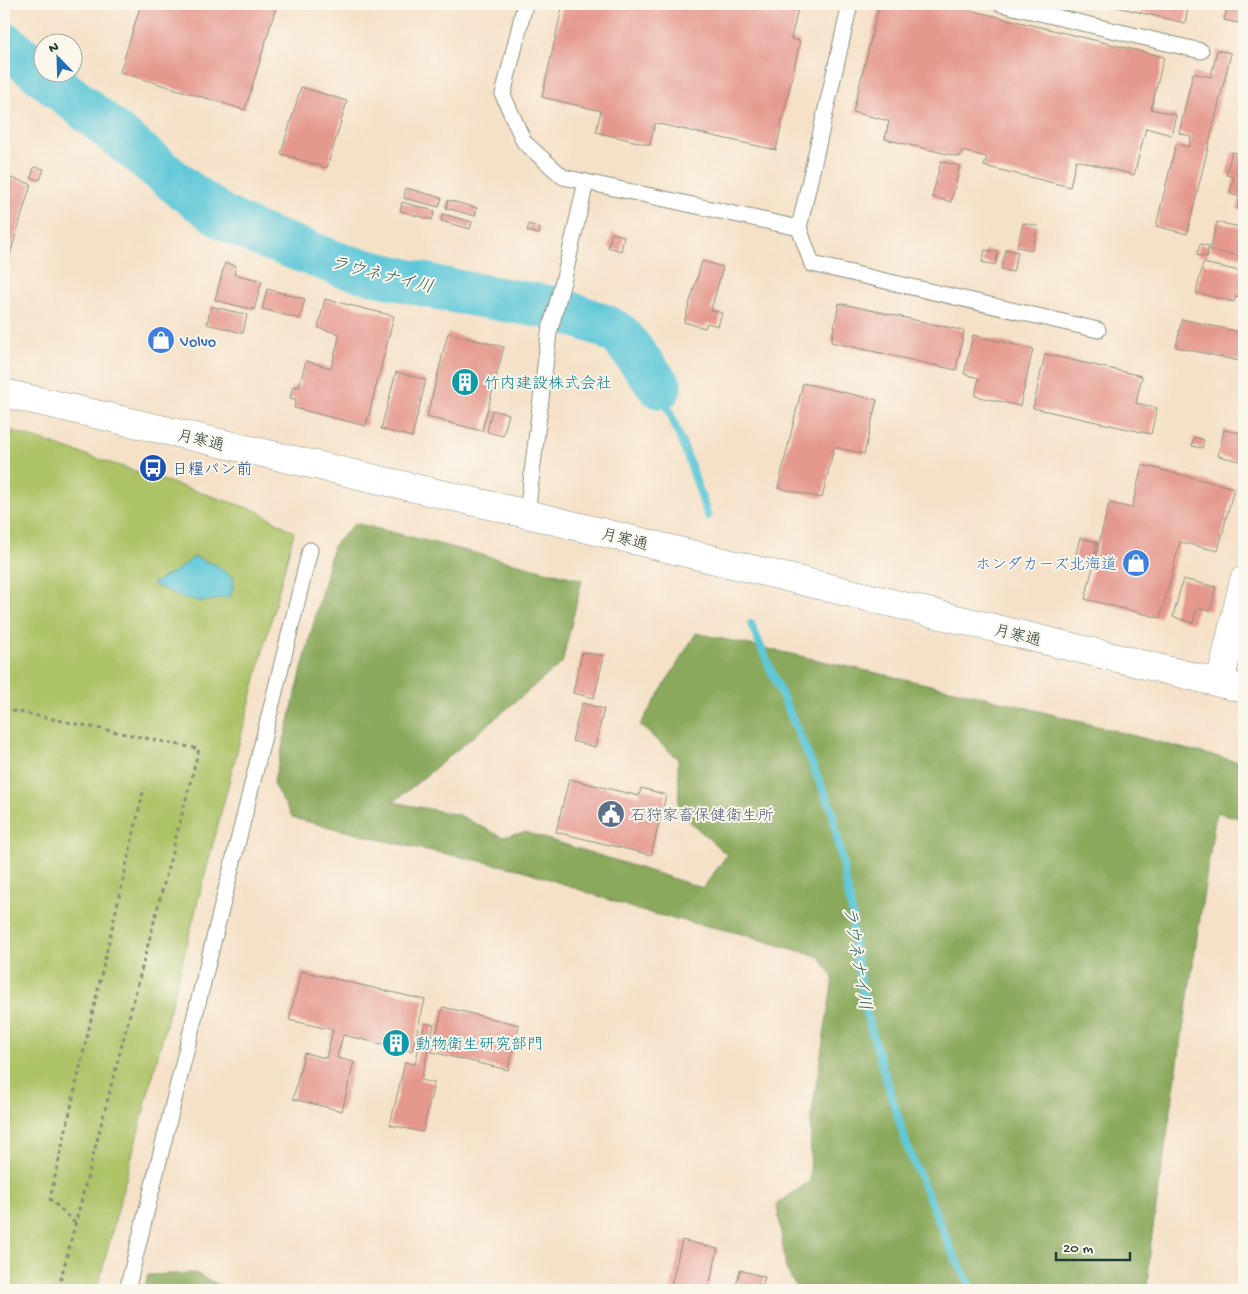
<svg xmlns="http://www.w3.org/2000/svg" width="1248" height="1294" font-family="'Gochi Hand','Klee One',sans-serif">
<rect width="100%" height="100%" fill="#fbf7ec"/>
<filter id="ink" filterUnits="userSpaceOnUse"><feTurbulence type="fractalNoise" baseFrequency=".02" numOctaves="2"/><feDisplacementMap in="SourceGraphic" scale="10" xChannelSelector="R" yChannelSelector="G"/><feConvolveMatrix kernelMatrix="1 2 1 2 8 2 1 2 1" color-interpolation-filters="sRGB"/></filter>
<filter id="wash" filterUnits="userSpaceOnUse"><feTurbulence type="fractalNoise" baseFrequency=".0096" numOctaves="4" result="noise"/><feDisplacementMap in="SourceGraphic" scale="20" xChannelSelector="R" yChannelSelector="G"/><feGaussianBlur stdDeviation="1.12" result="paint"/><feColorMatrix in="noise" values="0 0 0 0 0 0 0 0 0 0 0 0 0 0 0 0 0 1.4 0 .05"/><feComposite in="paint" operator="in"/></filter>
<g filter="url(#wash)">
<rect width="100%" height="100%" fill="#f5e1c8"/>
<path fill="#adc368" stroke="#66804e" d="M4,428L257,511L294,532L97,1290H4Z"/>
<g fill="#8aa95c" stroke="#547348">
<path d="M355,523L582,580L562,663L394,802L459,815L502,837L525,832L703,888L727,855L679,812L678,759L640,725L696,633L985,697L1189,750L1244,763V819L1216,812L1151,1241L1147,1290H798L786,1269L777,1204L810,1181L811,1119L833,978L820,957L734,932L641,911L523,870L394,843L293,818L273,784L333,546Z"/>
<path d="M195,1273L225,1288L224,1290H144L148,1275Z"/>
</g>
<path fill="#5ec8d8" stroke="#3e8286" d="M194,557L216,565L234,578L231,596L204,602L181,597L152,584L180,568Z"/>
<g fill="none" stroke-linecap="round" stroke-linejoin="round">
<g stroke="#5ec8d8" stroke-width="8">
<path d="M660,387L691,466L708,516"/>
<path d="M751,624L832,810L853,918L852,933L867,1016L907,1146L952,1252L973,1290"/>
</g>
<path stroke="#5ec8d8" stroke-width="44" d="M4,43L185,190L224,218L262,236L344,266L447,290L559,309L607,327L621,336L660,387"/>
</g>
<g id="blocks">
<g fill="#e5988e">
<path d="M141,4H277L245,110L120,72Z"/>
<path d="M563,4H799L791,39L800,41L776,150L655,123L650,145L596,132L601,111L542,97Z"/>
<path d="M887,4H945L1164,57L1151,109L1176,115L1171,135L1146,128L1134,175L1076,160L1070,187L984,166L987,157L962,151L960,157L885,139L889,121L853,112L879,6L886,8Z"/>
<path d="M1104,4H1189L1185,23Z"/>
<path d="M1228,4H1242L1238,23L1224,20Z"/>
<path d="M1217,50L1231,53L1187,234L1156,226L1176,144L1189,147L1191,136L1179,133L1193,73L1211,77Z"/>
<path d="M301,87L347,101L327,168L281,154Z"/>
<path d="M1232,152L1244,155V211L1237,209L1240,197L1230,194L1234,177L1226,175Z"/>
<path d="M941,161L960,166L951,202L932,197Z"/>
<path d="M34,167L44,169L40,180L31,178Z"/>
<path d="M4,176L31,184L8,261L4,259Z"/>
<path d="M406,188L442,198L439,207L404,198Z"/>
<path d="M448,200L477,208L475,216L446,208Z"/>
<path d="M402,202L435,211L432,220L400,211Z"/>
<path d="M443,214L472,222L470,229L441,221Z"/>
<path d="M1217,222L1244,228V257L1210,250Z"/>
<path d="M1023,223L1038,226L1032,250L1017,247Z"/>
<path d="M529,224L540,228L539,234L527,231Z"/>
<path d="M612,233L624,236L621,251L608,247Z"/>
<path d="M1200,244L1209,246L1207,257L1197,255Z"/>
<path d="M1006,249L1018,252L1013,272L1001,269Z"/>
<path d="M985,250L998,252L995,265L982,262Z"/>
<path d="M702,261L723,267L711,310L722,313L718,326L707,323L705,328L684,322Z"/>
<path d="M225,263L236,266L234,274L262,281L254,310L215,300Z"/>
<path d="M1203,263L1244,272V289L1242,298L1235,297L1234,302L1196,293Z"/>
<path d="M267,289L305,299L300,319L262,309Z"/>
<path d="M325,299L394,316L366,426L294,408L296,399L290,398L293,386L299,387L306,361L331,368L340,334L318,328Z"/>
<path d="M839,303L964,331L956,370L831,342Z"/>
<path d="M211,306L247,315L243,333L207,324Z"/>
<path d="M1182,319L1244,333V362L1176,347Z"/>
<path d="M448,333L504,347L482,431L427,417Z"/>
<path d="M973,335L1033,349L1020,406L975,396L979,378L964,374Z"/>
<path d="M1045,354L1142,376L1136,403L1157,408L1151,434L1033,408Z"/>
<path d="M396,372L426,380L412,437L381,429Z"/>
<path d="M803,383L877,400L864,454L834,447L822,498L778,488Z"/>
<path d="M492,410L509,414L503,436L487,432Z"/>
<path d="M1224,430L1241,433L1239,439L1244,441V462L1218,456Z"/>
<path d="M1194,437L1204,440L1202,448L1192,446Z"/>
<path d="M1142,465L1234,488L1218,551L1180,542L1160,618L1085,599L1109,503L1132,508Z"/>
<path d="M1080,538L1097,542L1092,563L1075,558Z"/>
<path d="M1183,579L1216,587L1210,611L1197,608L1193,623L1173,617Z"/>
<path d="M582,652L604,656L594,698L573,693Z"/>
<path d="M582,703L604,709L595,747L572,741Z"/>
<path d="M569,779L639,796L641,788L666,795L651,855L556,832Z"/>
<path d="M301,971L425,1000L412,1051L343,1035L337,1058L354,1062L342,1111L293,1099L304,1053L326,1058L333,1030L289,1020Z"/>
<path d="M443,1007L519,1025L508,1070L432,1052Z"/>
<path d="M425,1023L434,1025L421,1080L434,1083L423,1132L390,1125L405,1062L415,1064Z"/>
<path d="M682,1240L718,1249L708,1290H670Z"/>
<path d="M740,1270L765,1277L761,1290H735Z"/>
</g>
</g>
</g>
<g filter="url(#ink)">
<use href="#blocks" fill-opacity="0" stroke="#8a8f7e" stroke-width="1"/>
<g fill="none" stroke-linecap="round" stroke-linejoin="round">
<g stroke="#8a8f7e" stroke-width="17">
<g id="service">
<path d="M525,4L503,95L524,142L563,177L799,228L850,4"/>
<path d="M1001,4L1201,51"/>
<path d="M799,228L812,264L1098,330"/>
<path d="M527,514L549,333L564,278L586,182"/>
<path d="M127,1290L310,550"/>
</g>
</g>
<g stroke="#8a8f7e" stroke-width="29">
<path id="minor" d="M1220,683L1244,580"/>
</g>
<g stroke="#8a8f7e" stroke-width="29">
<path id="trunk" d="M4,393L527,514L1244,689"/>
</g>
<g stroke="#8a8f7e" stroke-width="3" stroke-dasharray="4 4" stroke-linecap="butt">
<path d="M4,709L199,749L58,1290"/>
<path d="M75,1223L50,1199L144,788"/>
</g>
<use href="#service" stroke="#fff" stroke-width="15"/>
<use href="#minor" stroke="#fff" stroke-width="28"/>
<use href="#trunk" stroke="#fff" stroke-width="28"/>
</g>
</g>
<defs>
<g id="shop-disc" transform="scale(1.4375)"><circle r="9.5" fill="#3f7fe0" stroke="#fbf7ec"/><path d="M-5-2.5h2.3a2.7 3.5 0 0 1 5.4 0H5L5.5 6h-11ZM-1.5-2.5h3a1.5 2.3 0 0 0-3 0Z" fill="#fff"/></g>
<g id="building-disc" transform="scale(1.4375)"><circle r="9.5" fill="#0f9aa8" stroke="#fbf7ec"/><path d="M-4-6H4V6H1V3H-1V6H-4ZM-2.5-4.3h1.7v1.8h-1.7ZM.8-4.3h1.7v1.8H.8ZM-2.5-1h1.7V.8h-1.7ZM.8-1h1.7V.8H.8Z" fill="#fff"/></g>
<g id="bus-disc" transform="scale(1.4375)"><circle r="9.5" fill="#1a4fb4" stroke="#fbf7ec"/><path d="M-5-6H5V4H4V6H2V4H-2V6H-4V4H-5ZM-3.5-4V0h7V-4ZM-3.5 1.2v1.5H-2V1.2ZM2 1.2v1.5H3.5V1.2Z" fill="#fff"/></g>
<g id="civic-disc" transform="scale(1.4375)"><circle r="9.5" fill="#5c6f8a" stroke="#fbf7ec"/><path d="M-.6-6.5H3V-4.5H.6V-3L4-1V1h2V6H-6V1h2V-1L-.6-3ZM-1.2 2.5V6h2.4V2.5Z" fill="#fff"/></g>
</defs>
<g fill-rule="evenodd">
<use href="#shop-disc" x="161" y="340"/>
<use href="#building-disc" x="465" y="382"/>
<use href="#bus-disc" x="153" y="468"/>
<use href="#shop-disc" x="1136" y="563"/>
<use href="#civic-disc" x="611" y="814"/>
<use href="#building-disc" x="396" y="1043"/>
</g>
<g text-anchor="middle" stroke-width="4" stroke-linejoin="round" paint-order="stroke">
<g font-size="16" fill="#366cbe" stroke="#fbf7ec" text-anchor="start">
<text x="180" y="346">Volvo</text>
<text x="1117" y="569" text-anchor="end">ホンダカーズ北海道</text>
</g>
<g font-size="16" fill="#0d838f" stroke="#fbf7ec" text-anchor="start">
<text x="484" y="388">竹内建設株式会社</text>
<text x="415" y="1049">動物衛生研究部門</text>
</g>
<g font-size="16" fill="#1f3d34" stroke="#fbf7ec">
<text transform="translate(201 439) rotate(13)" y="6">月寒通</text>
<text transform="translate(625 538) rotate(14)" y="6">月寒通</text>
<text transform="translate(1018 634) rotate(14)" y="6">月寒通</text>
</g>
<g font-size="16" fill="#164399" stroke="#fbf7ec" text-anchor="start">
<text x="172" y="474">日糧パン前</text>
</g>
<g font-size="16" fill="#4e5e75" stroke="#fbf7ec" text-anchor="start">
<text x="630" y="820">石狩家畜保健衛生所</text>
</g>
<g font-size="18" font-style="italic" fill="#2f605d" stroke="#fbf7ec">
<text transform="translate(382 274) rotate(14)" y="6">ラウネナイ川</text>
<text transform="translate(858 958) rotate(81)" y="6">ラウネナイ川</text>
</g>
</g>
<rect width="1248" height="1294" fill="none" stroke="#fbf7ec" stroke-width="20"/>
<g transform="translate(58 58) rotate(337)"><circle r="24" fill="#fbf7ec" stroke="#a3ada2"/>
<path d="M0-4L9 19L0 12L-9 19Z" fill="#1f6fb2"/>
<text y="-8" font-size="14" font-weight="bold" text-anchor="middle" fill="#1f3d34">N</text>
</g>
<path d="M1056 1252v8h74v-8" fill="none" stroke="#1f3d34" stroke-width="2.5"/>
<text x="1063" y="1252" font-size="15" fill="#1f3d34" stroke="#fbf7ec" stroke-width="4" paint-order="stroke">20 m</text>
</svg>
